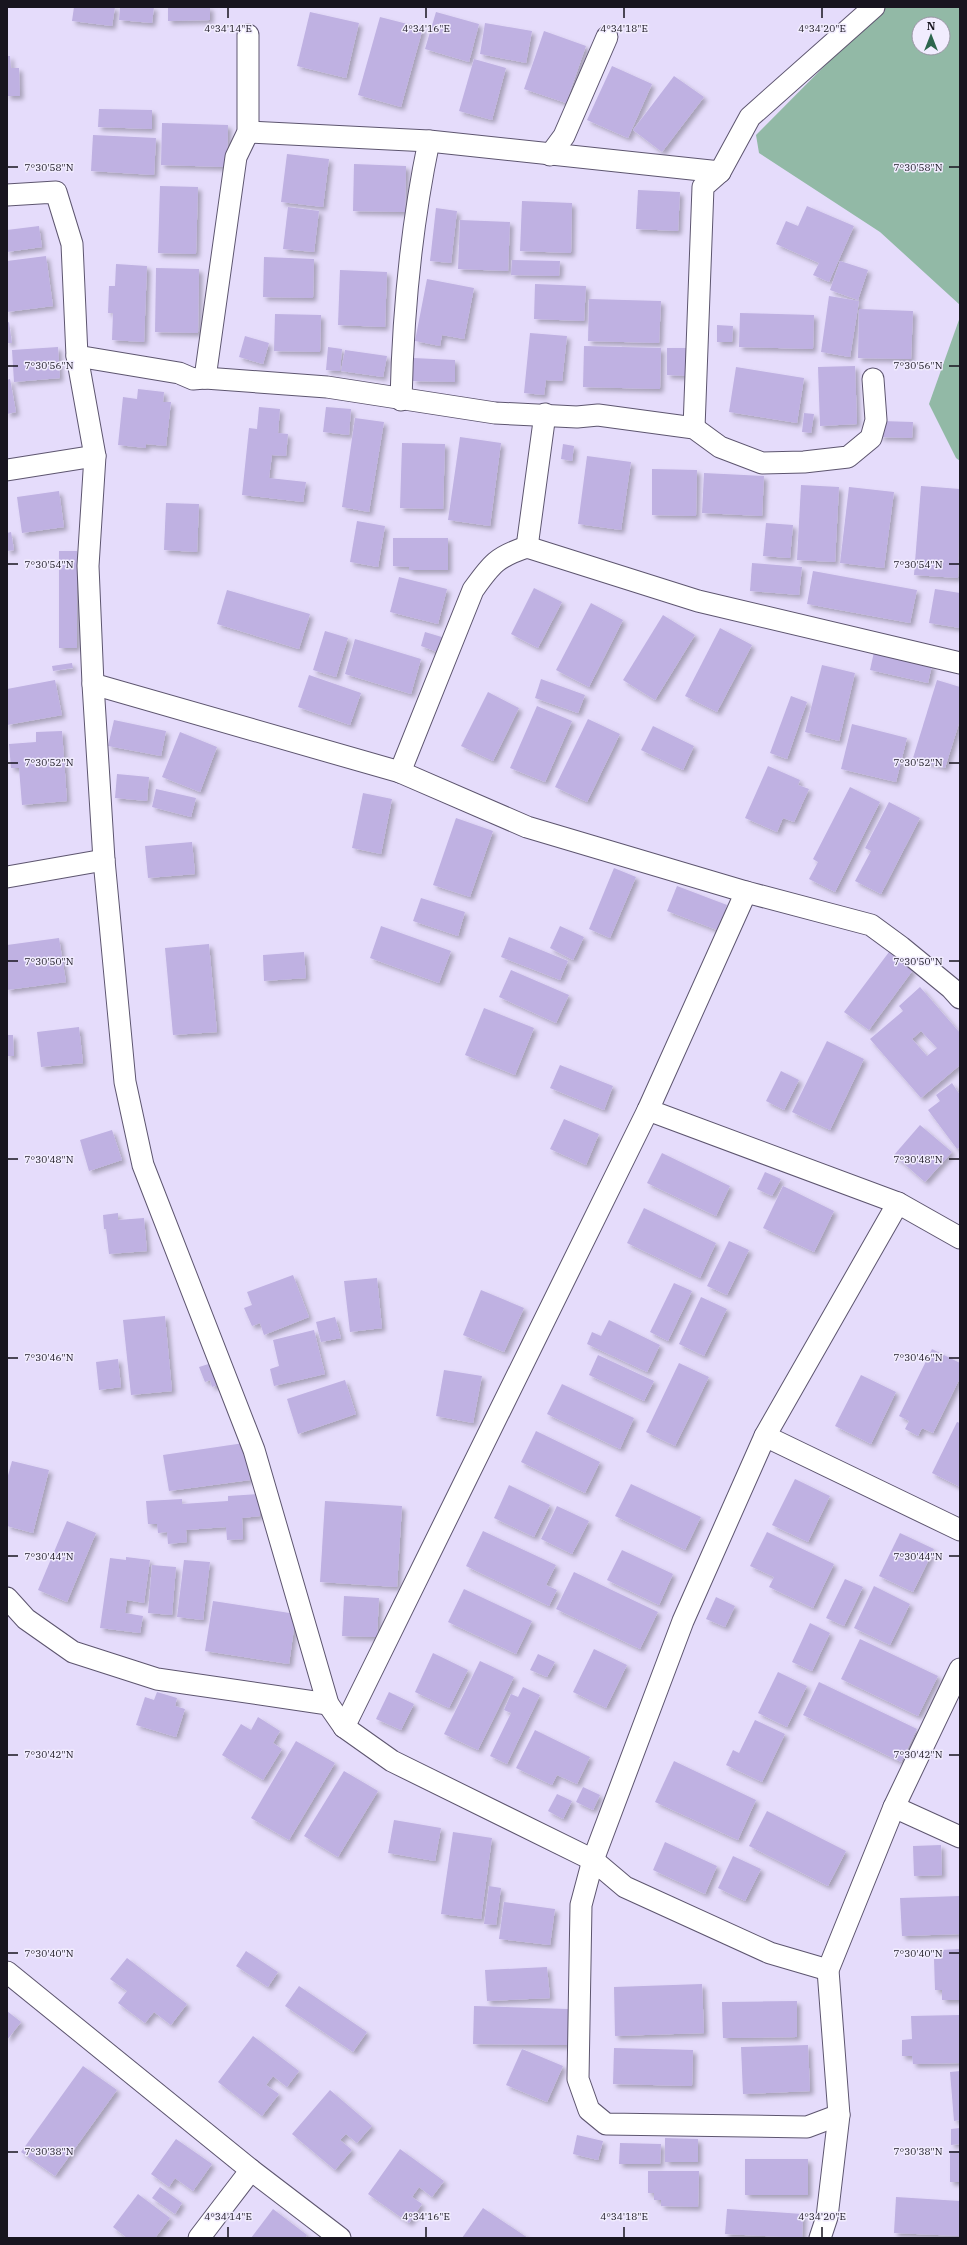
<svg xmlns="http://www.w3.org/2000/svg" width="967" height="2245" font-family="'IBM Plex Serif',serif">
<defs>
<filter id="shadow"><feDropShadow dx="3.5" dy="3.5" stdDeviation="2" flood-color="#0004"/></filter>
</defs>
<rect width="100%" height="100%" fill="#e5dcfb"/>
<g fill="#92b9a6" fill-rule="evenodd">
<path d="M883,7H960V305L880,232L759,153L756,135ZM919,24H943V48H919Z"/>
<path d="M960,317V461L956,458L929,404Z"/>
</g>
<g fill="#bfb1e2" fill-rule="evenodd" filter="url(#shadow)">
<path d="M74,7H115L112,26L72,21Z"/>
<path d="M120,7H154L152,23L119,20Z"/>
<path d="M168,7H210V20L168,21Z"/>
<path d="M310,12L359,23L346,78L297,66Z"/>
<path d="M436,12L479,24L469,62L425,49Z"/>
<path d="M380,17L423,28L401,107L358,95Z"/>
<path d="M485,23L532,31L526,63L480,54Z"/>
<path d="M544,31L586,46L566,103L524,89Z"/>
<path d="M7,56H10L11,68H19L20,96H7Z"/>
<path d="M474,59L506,68L492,120L459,111Z"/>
<path d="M612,66L652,84L628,138L587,120Z"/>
<path d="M674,76L704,97L662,152L633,130Z"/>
<path d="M99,109L152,110V129L98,127Z"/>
<path d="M162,123L228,125L227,167L161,165Z"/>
<path d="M93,135L156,138L154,175L91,171Z"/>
<path d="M287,154L329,159L323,207L281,202Z"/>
<path d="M354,164L406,166L405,212L353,211Z"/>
<path d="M160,186L198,187L196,254L158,253Z"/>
<path d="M638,190L680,192L678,231L636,229Z"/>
<path d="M522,201L572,203L571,253L520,251Z"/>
<path d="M807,206L854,226L829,282L813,275L819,263L776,244L786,221L798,226Z"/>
<path d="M288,207L319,211L314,252L283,249Z"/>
<path d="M436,208L457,211L451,263L430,261Z"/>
<path d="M460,220L510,222L508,271L458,269Z"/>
<path d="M39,226L42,247L7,252V230Z"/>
<path d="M46,256L53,306L7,312V261Z"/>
<path d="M264,257L314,259L313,298L263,297Z"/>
<path d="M512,260L560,261L559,276L511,275Z"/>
<path d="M840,261L868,270L858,300L830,290Z"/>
<path d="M116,264L147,266L144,342L112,340L113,313H108L109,286H115Z"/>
<path d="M156,268L199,269L198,333L155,332Z"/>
<path d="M340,270L387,272L385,327L338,325Z"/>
<path d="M427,279L474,288L464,339L442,335L440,346L415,341Z"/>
<path d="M535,284L586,286L584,321L534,319Z"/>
<path d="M829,296L859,301L850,357L821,352Z"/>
<path d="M589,299L661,301L659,343L588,341Z"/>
<path d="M859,309L913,311L911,359L858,358Z"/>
<path d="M740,313L814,315L813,349L739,347Z"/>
<path d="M275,314L321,315L320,352L274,351Z"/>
<path d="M9,322L12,343H7V323Z"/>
<path d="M717,325L733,326L732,342H717Z"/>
<path d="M530,333L567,336L562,381L546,380L544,395L524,393Z"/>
<path d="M245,336L269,343L263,364L239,357Z"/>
<path d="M584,346L661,348L660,389L583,387Z"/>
<path d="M58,347L60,378L14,382L12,350Z"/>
<path d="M328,347L342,349L340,371L326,370Z"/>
<path d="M667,348H687V376L667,375Z"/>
<path d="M345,350L387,356L383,377L341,371Z"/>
<path d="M413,358L455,360V382L413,381Z"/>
<path d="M855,366L857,424L820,426L818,367Z"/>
<path d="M736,367L804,378L797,423L729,412Z"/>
<path d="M10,379L16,412L7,414V380Z"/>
<path d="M138,389L164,392L163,402H171L166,446L146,444V448L118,445L123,397L137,399Z"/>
<path d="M259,407L280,409L278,433L288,434L286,456L272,455L269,478L306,482L303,502L242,495L249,428L257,429Z"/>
<path d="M326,407L351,409L349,435L323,432Z"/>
<path d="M804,413L814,414L811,433L802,432Z"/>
<path d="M355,418L384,422L369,512L342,507Z"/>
<path d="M881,421L913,422L912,438L880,437Z"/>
<path d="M460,437L501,443L490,526L448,520Z"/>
<path d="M402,443L445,444L443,509L400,508Z"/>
<path d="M563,444L574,446L572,461L561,459Z"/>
<path d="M587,456L631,462L621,530L578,524Z"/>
<path d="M652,469L697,470L696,516L652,515Z"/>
<path d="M704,473L764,476L762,516L702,513Z"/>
<path d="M801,485L839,487L835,562L797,560Z"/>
<path d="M921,486L960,489L958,578L914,575Z"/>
<path d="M849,487L894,492L884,568L840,563Z"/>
<path d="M59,491L64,527L22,533L17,497Z"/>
<path d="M166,503L199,504L197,552L164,550Z"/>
<path d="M357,521L385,526L378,567L350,562Z"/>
<path d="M766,523L793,525L790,558L763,556Z"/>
<path d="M11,532L14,550L7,551V533Z"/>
<path d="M393,538H448V570H409V567L393,566Z"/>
<rect x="59" y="551" width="18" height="97"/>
<path d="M752,563L802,567L799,595L750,591Z"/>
<path d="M813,571L917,590L910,623L807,604Z"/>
<path d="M399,577L447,589L438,624L390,612Z"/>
<path d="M534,588L562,602L538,648L511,634Z"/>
<path d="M935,589L960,593V628L929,623Z"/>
<path d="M227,590L310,614L299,649L217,624Z"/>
<path d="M591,603L623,620L589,687L556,670Z"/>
<path d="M663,615L695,635L655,700L623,680Z"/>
<path d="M720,628L752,645L717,712L685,696Z"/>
<path d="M325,631L348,638L336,677L313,670Z"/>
<path d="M425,632L445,638L440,653L421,646Z"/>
<path d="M355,639L421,659L411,694L345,674Z"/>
<path d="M874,652L932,665L928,683L870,670Z"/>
<path d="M72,663L73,668L53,671L52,666Z"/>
<path d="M822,665L855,673L839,741L805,732Z"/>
<path d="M309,675L361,693L350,725L298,707Z"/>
<path d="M541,679L585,695L578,713L535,698Z"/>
<path d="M55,680L62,715L7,725V689Z"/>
<path d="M937,680L960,687V720L945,768L913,758Z"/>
<path d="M488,692L519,708L493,761L461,746Z"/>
<path d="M791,696L807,702L787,759L770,753Z"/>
<path d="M537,706L572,721L545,782L510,768Z"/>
<path d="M588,719L620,734L587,802L555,787Z"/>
<path d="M114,720L166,731L161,756L108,746Z"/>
<path d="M852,724L907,738L896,782L841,769Z"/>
<path d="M653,726L694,746L683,770L641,750Z"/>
<path d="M62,731L67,801L22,805L19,768H11L9,744L36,742V732Z"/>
<path d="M180,732L217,747L200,792L162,777Z"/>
<path d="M768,766L800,780L798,785L809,789L794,822L783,818L777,832L745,818Z"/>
<path d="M117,774L149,777L147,801L115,798Z"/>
<path d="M850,787L880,802L835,892L809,879L818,862L813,859Z"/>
<path d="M156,789L196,798L191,817L152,807Z"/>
<path d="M363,793L392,799L381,854L352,848Z"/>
<path d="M889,802L920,818L881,894L855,881L871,851L865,848Z"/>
<path d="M456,818L493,831L470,897L433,885Z"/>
<path d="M192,842L195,874L148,878L145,846Z"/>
<path d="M614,868L636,877L610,938L589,929Z"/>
<path d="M677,886L727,905L717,930L667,911Z"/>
<path d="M421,898L465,912L458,936L413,921Z"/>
<path d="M381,926L451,951L439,983L370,958Z"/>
<path d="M560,926L584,937L573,960L550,948Z"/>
<path d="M509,937L568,961L560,980L501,957Z"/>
<path d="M59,938L66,982L7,990V945Z"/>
<path d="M209,944L217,1032L173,1035L165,948Z"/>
<path d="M304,952L306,978L264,981L263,955Z"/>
<path d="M889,952L913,970L869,1030L844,1012Z"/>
<path d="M511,970L569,995L556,1023L499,997Z"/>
<path d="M920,987L960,1033V1065L921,1098L870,1039L903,1011L899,1006ZM921,1031L937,1048L927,1056L912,1039Z"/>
<path d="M484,1008L534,1028L515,1075L465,1055Z"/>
<path d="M79,1027L83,1063L41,1067L37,1032Z"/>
<path d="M7,1035H13L14,1056H7Z"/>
<path d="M827,1041L864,1059L830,1130L792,1112Z"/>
<path d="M560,1065L613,1086L604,1110L550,1088Z"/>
<path d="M781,1071L799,1080L784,1110L766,1101Z"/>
<path d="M952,1083L960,1095V1147L957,1149L928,1110L940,1101L936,1095Z"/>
<path d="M564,1119L599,1134L586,1165L550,1149Z"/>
<path d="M920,1125L952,1152L925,1182L894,1155Z"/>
<path d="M112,1130L122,1160L89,1171L80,1140Z"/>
<path d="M662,1153L730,1186L716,1216L647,1183Z"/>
<path d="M765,1172L781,1179L772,1196L757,1189Z"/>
<path d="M783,1186L834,1211L814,1252L763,1228Z"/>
<path d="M644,1208L716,1243L700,1278L627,1243Z"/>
<path d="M118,1213V1220L144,1218L147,1251L109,1254L106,1229H104L103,1215Z"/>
<path d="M729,1241L749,1250L727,1295L707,1286Z"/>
<path d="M293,1275L309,1317L264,1335L260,1323L252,1326L244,1308L252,1305L247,1292Z"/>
<path d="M377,1278L382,1328L350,1332L344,1281Z"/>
<path d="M674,1283L692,1291L668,1341L650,1332Z"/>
<path d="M481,1290L524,1308L504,1352L463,1335Z"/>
<path d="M701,1297L727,1309L704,1356L679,1344Z"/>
<path d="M165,1316L172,1391L131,1395L123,1320Z"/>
<path d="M335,1317L341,1338L321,1342L316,1322Z"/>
<path d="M609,1320L660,1345L647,1372L587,1344L592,1332L601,1336Z"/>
<path d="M314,1330L325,1374L274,1386L270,1369L279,1366L273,1340Z"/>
<path d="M932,1349L960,1363V1378L933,1433L922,1428L918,1436L905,1429L909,1421L899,1416Z"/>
<path d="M598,1355L654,1381L644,1401L589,1375Z"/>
<path d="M118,1359L121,1387L99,1390L96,1362Z"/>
<path d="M215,1362L223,1383L212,1387L210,1380L205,1382L199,1367Z"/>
<path d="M679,1363L709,1377L675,1446L646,1432Z"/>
<path d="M444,1370L482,1376L473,1423L436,1416Z"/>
<path d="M861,1375L896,1392L871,1444L835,1426Z"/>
<path d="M345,1380L356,1414L298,1434L287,1399Z"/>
<path d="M562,1384L634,1418L620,1449L547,1414Z"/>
<path d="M957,1422L960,1423V1487L932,1473Z"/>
<path d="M536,1431L600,1462L585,1493L521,1462Z"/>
<path d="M244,1443L250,1480L169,1491L163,1455Z"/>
<path d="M12,1461L49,1470L33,1533L7,1526V1479Z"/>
<path d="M795,1479L830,1496L808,1542L772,1525Z"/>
<path d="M631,1484L701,1517L685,1550L615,1516Z"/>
<path d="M509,1485L550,1505L534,1537L494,1518Z"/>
<path d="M259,1494L260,1516L242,1518L243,1539L227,1540L226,1527L186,1530L187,1542L168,1544L167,1532L158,1533L157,1524H148L146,1501L182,1499V1504L228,1501V1496Z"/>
<path d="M325,1501L402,1506L397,1587L320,1582Z"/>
<path d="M557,1506L589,1521L572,1554L541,1539Z"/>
<path d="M67,1521L96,1533L67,1602L38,1590Z"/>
<path d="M483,1531L556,1565L546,1585L557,1590L549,1606L466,1566Z"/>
<path d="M767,1532L834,1564L813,1608L769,1587L774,1577L750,1566Z"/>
<path d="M900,1533L934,1549L913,1592L879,1576Z"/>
<path d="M622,1550L673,1574L659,1605L607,1580Z"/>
<path d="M126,1557L150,1560L144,1603L127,1600L125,1613L143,1616L140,1633L100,1628L110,1558L126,1560Z"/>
<path d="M184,1560L210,1562L203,1620L177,1617Z"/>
<path d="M152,1565L176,1567L172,1615L148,1613Z"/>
<path d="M574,1572L658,1612L640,1649L556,1609Z"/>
<path d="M845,1579L863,1587L844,1626L826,1618Z"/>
<path d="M874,1586L910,1604L890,1645L854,1628Z"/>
<path d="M464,1589L532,1621L516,1654L448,1622Z"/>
<path d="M344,1596L379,1598L377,1637L342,1636Z"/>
<path d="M716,1597L735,1606L725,1627L706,1619Z"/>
<path d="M213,1601L296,1614L289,1664L205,1651Z"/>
<path d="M810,1623L830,1633L812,1671L792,1662Z"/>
<path d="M860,1639L938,1676L918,1716L841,1679Z"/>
<path d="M594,1649L627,1665L606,1708L573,1692Z"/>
<path d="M433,1653L468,1670L449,1708L415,1692Z"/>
<path d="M538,1654L555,1662L547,1677L530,1670Z"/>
<path d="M480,1661L514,1677L478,1750L444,1734Z"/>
<path d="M778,1672L807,1686L787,1727L758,1713Z"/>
<path d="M819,1682L917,1729L901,1762L803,1715Z"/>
<path d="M523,1687L540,1695L507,1764L490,1756L511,1713L504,1710L511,1694L518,1697Z"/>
<path d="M157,1692L177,1698L175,1706L185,1709L176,1737L136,1725L145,1697L154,1700Z"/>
<path d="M389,1692L414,1704L401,1730L376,1719Z"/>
<path d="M258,1717L280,1731L273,1743L282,1749L263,1780L222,1755L241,1724L251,1730Z"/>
<path d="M755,1720L785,1734L762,1782L726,1765L733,1750L739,1753Z"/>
<path d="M535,1730L590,1757L577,1784L557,1775L552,1785L516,1768Z"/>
<path d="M296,1741L335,1763L289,1840L251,1818Z"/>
<path d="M674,1761L756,1800L738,1840L655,1802Z"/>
<path d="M344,1771L378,1791L338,1857L304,1836Z"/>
<path d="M583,1787L600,1795L593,1810L576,1802Z"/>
<path d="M557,1794L572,1801L563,1819L548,1811Z"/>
<path d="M767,1811L846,1851L828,1886L749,1846Z"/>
<path d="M394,1820L441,1828L435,1861L388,1853Z"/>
<path d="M453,1832L492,1838L481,1919L441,1914Z"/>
<path d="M665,1842L717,1866L705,1894L653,1870Z"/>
<path d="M941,1845L942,1875L914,1876L913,1846Z"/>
<path d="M733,1856L761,1869L745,1901L718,1888Z"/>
<path d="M489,1886L501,1888L496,1925L484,1924Z"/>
<path d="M960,1896V1934L902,1936L900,1898Z"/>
<path d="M504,1902L555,1909L550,1945L499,1939Z"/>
<path d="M960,1949V2000H942V1990H935L934,1959H941V1950Z"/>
<path d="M246,1951L278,1972L268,1987L236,1966Z"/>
<path d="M127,1958L187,2004L171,2025L154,2012L145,2023L118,2003L127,1991L110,1979Z"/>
<path d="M547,1967L550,1998L487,2001L485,1970Z"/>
<path d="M702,1984L704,2033L615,2036L614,1987Z"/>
<path d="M299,1986L367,2032L353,2052L285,2006Z"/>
<path d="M797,2001V2037L723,2038L722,2002Z"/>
<path d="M474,2006L568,2009V2045L473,2044Z"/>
<path d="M7,2011L21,2022L7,2040Z"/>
<path d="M960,2015V2063L913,2064L912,2056H902V2040L912,2039L911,2016Z"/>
<path d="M253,2036L299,2071L287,2087L273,2076L266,2085L279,2094L262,2116L218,2082Z"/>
<path d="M808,2045L810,2091L743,2094L741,2047Z"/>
<path d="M614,2048L693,2050L692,2086L613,2084Z"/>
<path d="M522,2049L563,2066L547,2102L506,2085Z"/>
<path d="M83,2066L117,2090L55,2176L21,2152Z"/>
<path d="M960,2071V2120L954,2121L950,2072Z"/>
<path d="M330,2090L372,2126L357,2143L346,2134L340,2140L352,2150L335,2170L292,2134Z"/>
<path d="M960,2128V2144L951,2145V2129Z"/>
<path d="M577,2135L603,2141L598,2160L573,2154Z"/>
<path d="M665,2138L698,2139V2162H665Z"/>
<path d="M176,2139L212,2164L193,2191L175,2178L169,2187L151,2174Z"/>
<path d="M620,2143L661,2144L660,2164H619Z"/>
<path d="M400,2149L444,2181L432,2197L419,2187L412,2197L422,2204L409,2223L368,2194Z"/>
<rect x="950" y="2151" width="10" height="31"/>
<rect x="745" y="2159" width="63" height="36"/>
<path d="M648,2171H699L698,2207L661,2206V2200H654V2193H648Z"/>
<path d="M160,2187L182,2203L175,2214L152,2198Z"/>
<path d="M138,2194L170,2218L155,2238H127L113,2227Z"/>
<path d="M896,2197L960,2201V2236L894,2233Z"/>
<path d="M483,2208L528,2238H462Z"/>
<path d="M273,2209L307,2235L305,2238H251Z"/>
<path d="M727,2209L803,2214L802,2238L725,2234Z"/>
</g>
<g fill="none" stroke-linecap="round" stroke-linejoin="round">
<g stroke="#5d556f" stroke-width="23">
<g id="minor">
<path d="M248,132L429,141L720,172"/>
<path d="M550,155L564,136L607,37"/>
<path d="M7,195L56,192L72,244L77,356L95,456L88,566L93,684L104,860L125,1082L143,1165L254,1450L328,1704L344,1727L392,1761L593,1860L625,1887L770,1953L828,1970"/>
<path d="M77,356L179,373L193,379L205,378L327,387L495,413L577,417L598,415L694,428L720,447L762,463L804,462L848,457L871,438L876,420L873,379"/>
<path d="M205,378L236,157L248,132V35"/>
<path d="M401,400C403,313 411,227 429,141"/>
<path d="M694,428L703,187L720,172L750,117L874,7"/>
<path d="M7,470L95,456"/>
<path d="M527,547L545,414"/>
<path d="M93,684L400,772L527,827L746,892L871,925L901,947L951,988L960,998"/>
<path d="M400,772L473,590C491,565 496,557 527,547L698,601L960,663"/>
<path d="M7,877L104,860"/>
<path d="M648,1110L898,1203L960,1238"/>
<path d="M765,1436L960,1530"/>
<path d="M7,1598L26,1619L73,1652L157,1679L328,1704"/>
<path d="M344,1727L648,1110L746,892"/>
<path d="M894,1807L960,1837"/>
<path d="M7,1972L251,2170L340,2238"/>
<path d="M839,2115L807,2127L606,2124L589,2110L578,2079L581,1905L593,1860L683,1621L765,1436L898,1203"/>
<path d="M199,2238L251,2170"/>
<path d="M820,2238L827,2217L839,2115L828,1970L894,1807L960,1669"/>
</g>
</g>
<use href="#minor" stroke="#fff" stroke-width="21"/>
</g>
<path fill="none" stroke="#18151f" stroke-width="1.5" d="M228,8V18M426,8V18M624,8V18M822,8V18M8,167H18M949,167H959M8,366H18M949,366H959M8,564H18M949,564H959M8,763H18M949,763H959M8,961H18M949,961H959M8,1159H18M949,1159H959M8,1358H18M949,1358H959M8,1556H18M949,1556H959M8,1755H18M949,1755H959M8,1953H18M949,1953H959M8,2152H18M949,2152H959M228,2227V2237M426,2227V2237M624,2227V2237M822,2227V2237"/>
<g font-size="10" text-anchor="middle" fill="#18151f" stroke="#f1ecfe" stroke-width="3" stroke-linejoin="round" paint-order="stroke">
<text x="228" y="32">4°34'14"E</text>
<text x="426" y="32">4°34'16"E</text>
<text x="624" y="32">4°34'18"E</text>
<text x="822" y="32">4°34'20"E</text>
<text x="49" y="171">7°30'58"N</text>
<text x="918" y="171">7°30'58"N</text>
<text x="49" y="369">7°30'56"N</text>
<text x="918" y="369">7°30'56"N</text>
<text x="49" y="568">7°30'54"N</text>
<text x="918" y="568">7°30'54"N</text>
<text x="49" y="766">7°30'52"N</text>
<text x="918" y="766">7°30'52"N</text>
<text x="49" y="965">7°30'50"N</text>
<text x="918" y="965">7°30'50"N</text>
<text x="49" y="1163">7°30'48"N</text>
<text x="918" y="1163">7°30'48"N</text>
<text x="49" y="1361">7°30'46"N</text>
<text x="918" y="1361">7°30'46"N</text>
<text x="49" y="1560">7°30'44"N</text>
<text x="918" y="1560">7°30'44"N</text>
<text x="49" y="1758">7°30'42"N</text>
<text x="918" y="1758">7°30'42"N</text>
<text x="49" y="1957">7°30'40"N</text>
<text x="918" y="1957">7°30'40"N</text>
<text x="49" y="2155">7°30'38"N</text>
<text x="918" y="2155">7°30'38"N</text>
<text x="228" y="2220">4°34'14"E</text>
<text x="426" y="2220">4°34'16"E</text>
<text x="624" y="2220">4°34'18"E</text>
<text x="822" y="2220">4°34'20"E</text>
</g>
<rect width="967" height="2245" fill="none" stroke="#18151f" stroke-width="16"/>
<g transform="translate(931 36)"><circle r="19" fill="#f1ecfe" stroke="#9a96a5"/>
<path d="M0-3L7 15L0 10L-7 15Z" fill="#2d664e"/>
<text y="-6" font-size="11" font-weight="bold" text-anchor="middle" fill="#18151f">N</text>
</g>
</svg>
